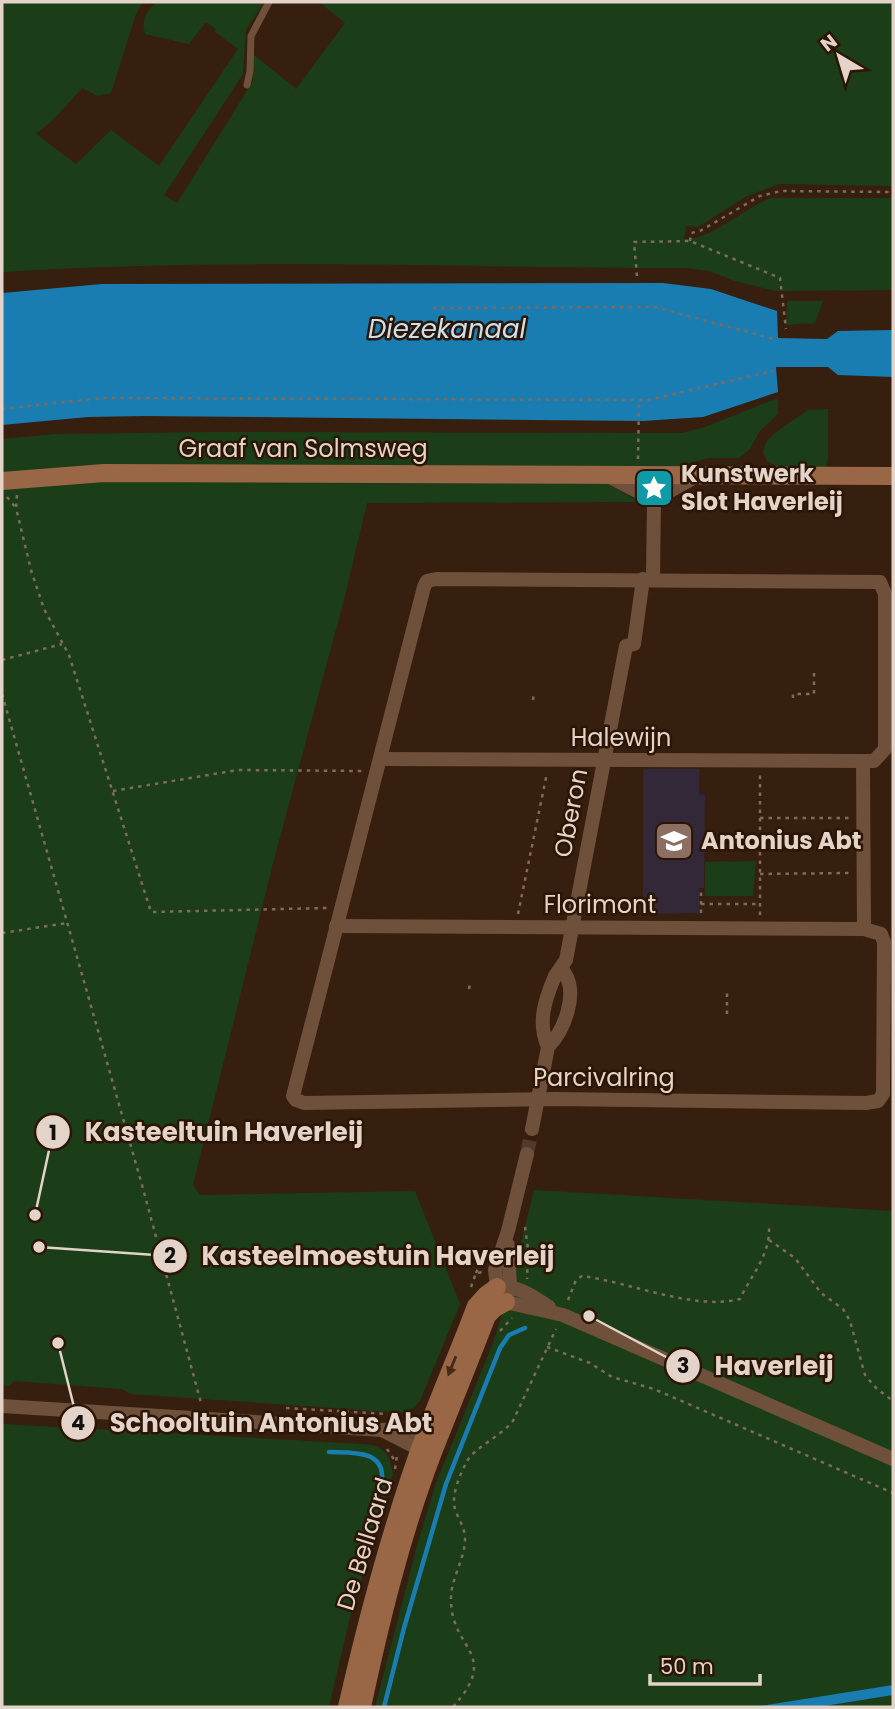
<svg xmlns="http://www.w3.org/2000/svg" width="895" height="1709" font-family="Poppins,sans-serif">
<rect width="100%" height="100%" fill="#361f0e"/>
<path fill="#332837" d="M643,769H699V794L705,795L704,888H699V913L643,914Z"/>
<g fill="#1b3e19">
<path d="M2,2H143L136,14L111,93L98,96L82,88L53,120L36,134L76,164L111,130L159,166L238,49L214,31L216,29L206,22L189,44L145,34C141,21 146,10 157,2H264L246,30L243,74L164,195L177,203L253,81L252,53L296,89L345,23L319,2H893V186L779,184L745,197L698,227L686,226L684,239C711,240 744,208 771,198H893V290L775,291L735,281L709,271L686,268C458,268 229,257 2,272Z"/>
<path d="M787,301H823L815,323L786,325Z"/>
<path d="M778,398V414L759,432L750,449L739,458H708L675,467L2,474V439L55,434L214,432L683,433L705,427Z"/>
<path d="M828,409V460L826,467L779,468L767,461L763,452L766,442L776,432L808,410Z"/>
<path d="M107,480H601L640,502L367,503L345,596L272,867L193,1185L200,1195L415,1191L460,1304L420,1401L408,1413L130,1394L122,1389L14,1381L9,1386L2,1385V487Z"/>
<path d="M756,861L753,896H705V862Z"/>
<path d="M534,1190L893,1211V1707H375L417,1546L436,1483L493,1343L508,1295Z"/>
<path d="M2,1424L364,1444C384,1446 390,1454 393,1474L350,1617L329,1707H2Z"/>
</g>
<g fill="#197db2">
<path d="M663,283L711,289L777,311L778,338L827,339L838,331L893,330V377L838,375L828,367H776L778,392L703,417L643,421L144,416L88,417L2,425V293L102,284Z"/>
<path d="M893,1685V1695L818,1707H754Z"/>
</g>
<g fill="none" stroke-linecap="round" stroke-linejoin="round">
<g stroke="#197db2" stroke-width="4.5">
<path d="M329,1452C350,1453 384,1449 382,1479L361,1544"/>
<path d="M384,1707L404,1628L446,1484L500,1348L509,1335L525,1328"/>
</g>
<path stroke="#503a2a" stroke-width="14" stroke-dasharray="14 7" stroke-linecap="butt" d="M527,1154L532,1129"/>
<g stroke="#7f6b5d" stroke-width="2.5" stroke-dasharray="3.5 5" stroke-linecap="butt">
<path d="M690,241L691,233L700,231L760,196L781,191L893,192"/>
<path d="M637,276L634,242L690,241L780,278L786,329"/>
<path d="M433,308L655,307L774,339"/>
<path d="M2,409L102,398L648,400L773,371"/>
<path d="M638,459L639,400"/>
<path d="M17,495L16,508L31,570L44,609L69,655L151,912L327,908"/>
<path d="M7,497L16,508"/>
<path d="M2,660L62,644"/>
<path d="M2,694L142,1185L201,1403"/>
<path d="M793,698V694H814V673H809"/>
<path d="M533,700L534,692"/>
<path d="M113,791L238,770L363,771"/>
<path d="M760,818H851"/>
<path d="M760,874L849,873"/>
<path d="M701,904H760"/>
<path d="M701,913V888"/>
<path d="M518,914L547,773"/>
<path d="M760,915V775"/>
<path d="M2,933L67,923"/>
<path d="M469,989L470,983"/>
<path d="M727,1014V989"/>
<path d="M525,1227L528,1249L527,1279"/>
<path d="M769,1240L795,1258L821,1293L843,1309L850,1321L865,1375L876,1388L893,1401"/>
<path d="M476,1273L483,1257"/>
<path d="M471,1287L476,1273L483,1272"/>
<path d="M568,1300L576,1280L582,1276C629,1282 695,1311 740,1299C751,1275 770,1256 769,1228"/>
<path d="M500,1331L512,1318"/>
<path d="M547,1347L590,1363L612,1377L654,1389L893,1493"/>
<path d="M286,1408L388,1414"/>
<path d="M387,1449L395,1461"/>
<path d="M395,1469L397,1455"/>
<path d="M2,1705V1707"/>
<path d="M453,1707C501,1653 452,1651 451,1601C450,1579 465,1560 465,1539C465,1527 458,1519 455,1509C451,1495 460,1475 466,1463C473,1448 500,1437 513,1421L556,1329"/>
</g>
<path stroke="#6f503b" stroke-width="7" d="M247,85L250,71L251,36L269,2"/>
<g stroke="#6f503b" stroke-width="14">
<path d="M606,475L654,500"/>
<path d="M654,500L699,475"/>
<path d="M436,579L880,582L885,594V749L874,761H863L864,929L881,934L884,942L883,1094L878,1101L866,1103L556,1099L304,1103L296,1100L293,1096L424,587L427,581Z"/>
<path d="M653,579L654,500"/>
<path d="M380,759L863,761"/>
<path d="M336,926L864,929"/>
<path d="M555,976L566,960L626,646L634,644L643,579"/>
<path d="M532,1129L548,1047C537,1023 545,999 555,976L564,972C579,993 564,1031 548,1047"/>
<path d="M497,1287C518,1285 532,1296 549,1307"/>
<path d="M508,1294L510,1286L508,1245"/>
<path d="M501,1295L497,1287L495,1270L508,1231L527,1154"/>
<path d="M506,1302L563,1315L893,1459"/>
<path d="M2,1406L382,1430L407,1428L435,1439"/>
<path d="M382,1430L427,1453"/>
</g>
<g stroke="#996646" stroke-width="18">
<path d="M2,481L104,473L893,476"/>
<path d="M347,1707C368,1615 392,1524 425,1435C441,1392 460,1349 476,1306L486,1295L497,1287"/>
<path d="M362,1707C380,1623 401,1536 432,1455C450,1409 469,1363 487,1316L495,1308L506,1302"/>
</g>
</g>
<defs><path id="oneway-solid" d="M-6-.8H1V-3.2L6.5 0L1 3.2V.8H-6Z" transform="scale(1.75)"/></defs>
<use fill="#472915" href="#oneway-solid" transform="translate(452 1366) rotate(112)"/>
<defs>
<g id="sight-square" transform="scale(2.0125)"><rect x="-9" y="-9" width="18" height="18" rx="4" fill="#0f9aa8" stroke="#2c1505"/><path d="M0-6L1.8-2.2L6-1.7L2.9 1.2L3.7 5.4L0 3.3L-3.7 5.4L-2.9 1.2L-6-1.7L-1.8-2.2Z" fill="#fff"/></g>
<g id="school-square" transform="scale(2.0125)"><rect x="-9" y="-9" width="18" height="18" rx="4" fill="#8d6e63" stroke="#2c1505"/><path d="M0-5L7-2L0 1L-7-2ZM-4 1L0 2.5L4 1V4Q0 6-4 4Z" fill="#fff"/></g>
</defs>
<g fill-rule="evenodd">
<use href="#sight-square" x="654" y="488"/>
<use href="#school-square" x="674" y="841"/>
</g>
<g text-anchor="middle" stroke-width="5" stroke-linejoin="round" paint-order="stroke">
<g font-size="24" fill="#e3d3c8" stroke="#2c1505">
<text x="303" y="457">Graaf van Solmsweg</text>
<text x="621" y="746">Halewijn</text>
<text transform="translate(571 813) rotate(-79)" y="8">Oberon</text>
<text x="600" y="913">Florimont</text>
<text x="604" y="1086">Parcivalring</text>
<text transform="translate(365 1544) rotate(-73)" y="8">De Bellaard</text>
</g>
<g font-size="24" font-weight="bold" fill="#e3d3c8" stroke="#2c1505" text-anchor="start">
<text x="681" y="482">Kunstwerk<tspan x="681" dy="28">Slot Haverleij</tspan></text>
<text x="701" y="849">Antonius Abt</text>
</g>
<g font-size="26" font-style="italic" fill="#cbe0ee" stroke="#2c1505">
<text x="447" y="338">Diezekanaal</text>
</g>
</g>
<path fill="none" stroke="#e3d3c8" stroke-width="2.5" d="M35 1215L53 1132M39 1247L170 1256M589 1316L683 1366M58 1343L78 1423"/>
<g fill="#e3d3c8" stroke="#2c1505" stroke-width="2.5">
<circle cx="35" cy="1215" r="7"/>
<circle cx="39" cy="1247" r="7"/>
<circle cx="589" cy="1316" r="7"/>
<circle cx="58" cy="1343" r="7"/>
<circle cx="53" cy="1132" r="18"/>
<circle cx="170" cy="1256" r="18"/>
<circle cx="683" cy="1366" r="18"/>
<circle cx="78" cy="1423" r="18"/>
</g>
<g font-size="21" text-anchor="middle" font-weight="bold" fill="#111">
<text x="53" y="1140">1</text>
<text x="170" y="1263">2</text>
<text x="683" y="1373">3</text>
<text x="78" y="1430">4</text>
</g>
<g font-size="26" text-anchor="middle" font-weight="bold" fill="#e3d3c8" stroke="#2c1505" stroke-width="5" stroke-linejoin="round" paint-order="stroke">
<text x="224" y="1141">Kasteeltuin Haverleij</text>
<text x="378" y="1265">Kasteelmoestuin Haverleij</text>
<text x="774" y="1375">Haverleij</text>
<text x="271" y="1432">Schooltuin Antonius Abt</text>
</g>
<rect width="895" height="1709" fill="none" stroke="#e3d3c8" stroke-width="7"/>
<g transform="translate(839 56) rotate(322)" stroke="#2c1505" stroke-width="5" paint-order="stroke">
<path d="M0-5L12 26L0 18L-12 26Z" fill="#e3d3c8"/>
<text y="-10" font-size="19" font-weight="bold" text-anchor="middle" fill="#e3d3c8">N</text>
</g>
<path d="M650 1674v10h110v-10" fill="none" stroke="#e3d3c8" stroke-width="3.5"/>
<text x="660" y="1674" font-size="21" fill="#e3d3c8" stroke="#2c1505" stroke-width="5" paint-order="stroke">50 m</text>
</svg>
